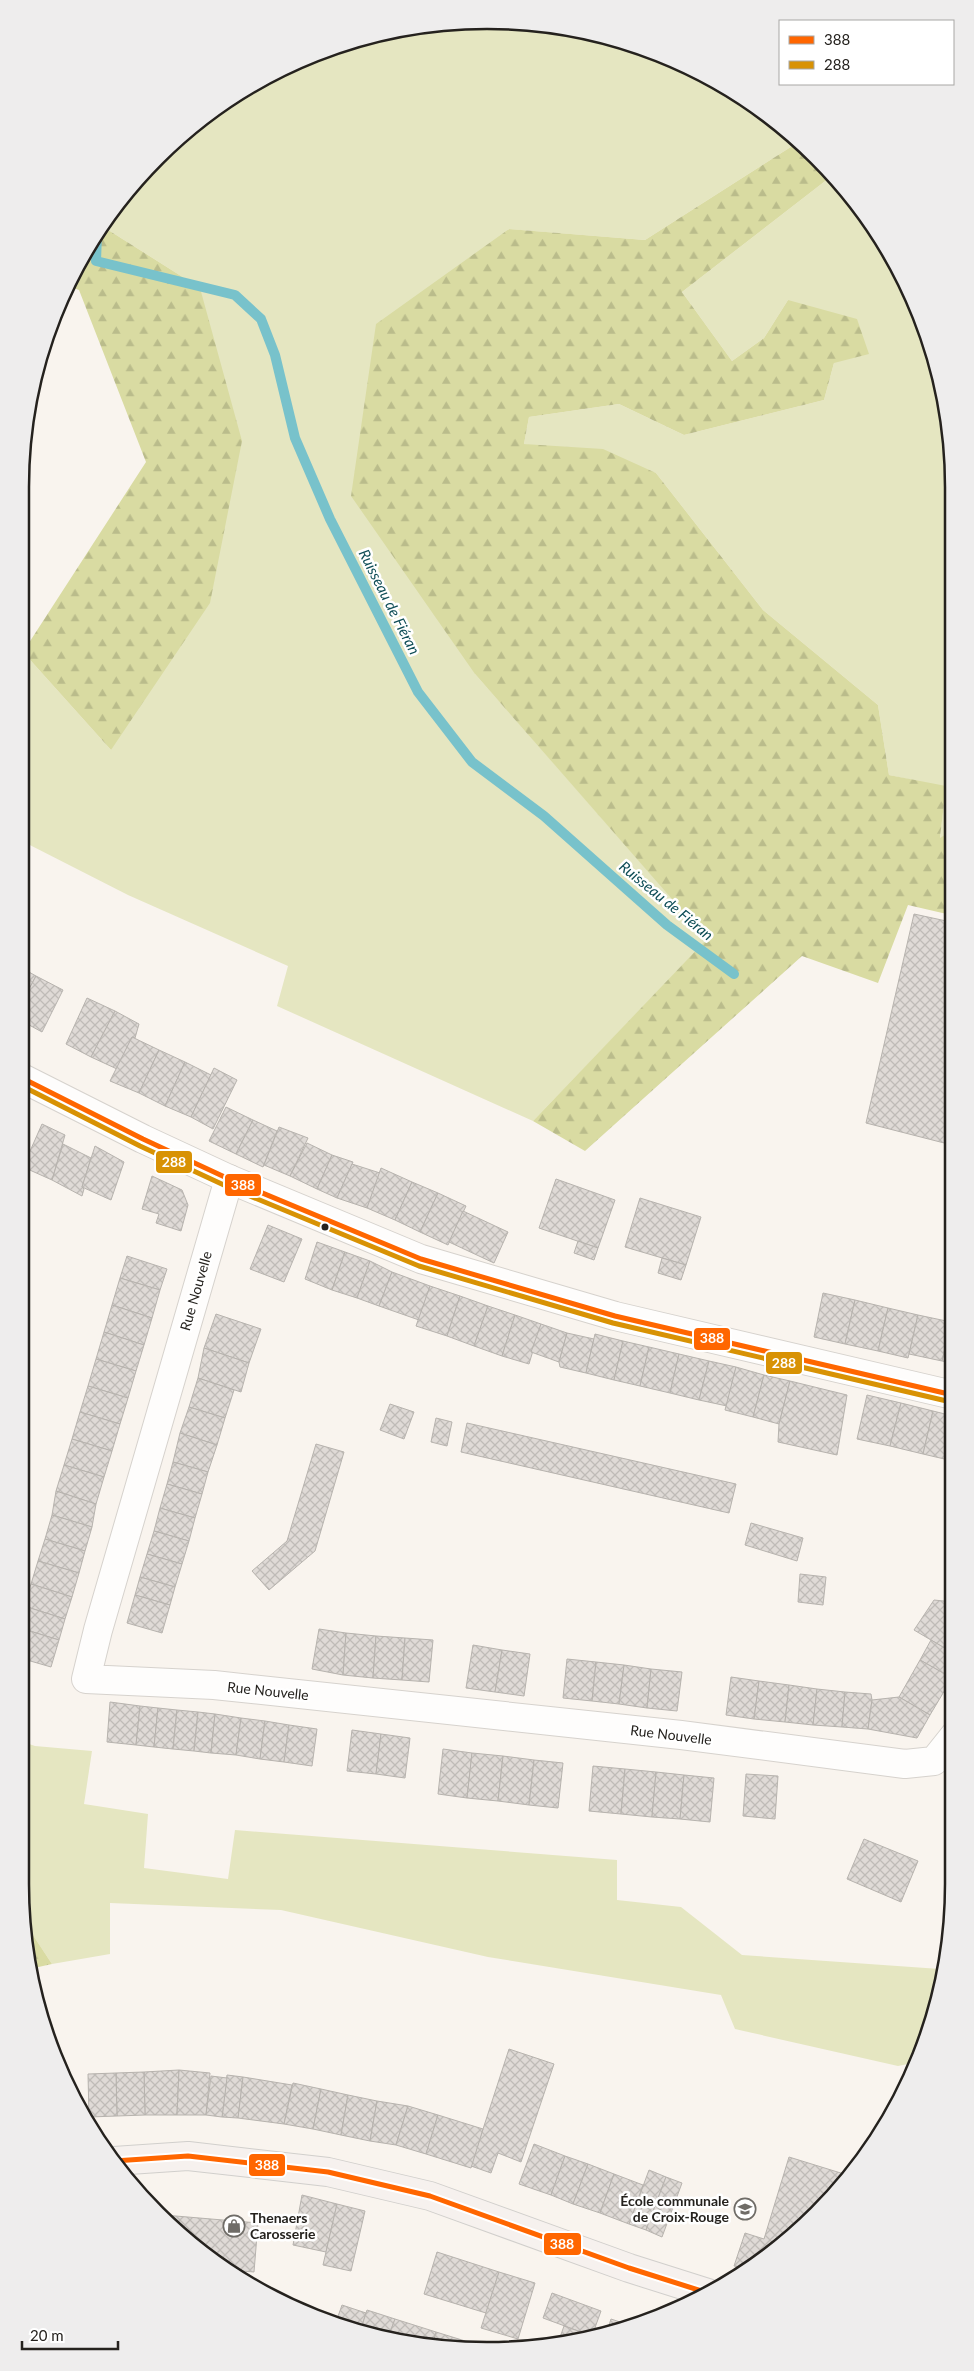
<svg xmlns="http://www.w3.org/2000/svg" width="974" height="2371" font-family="Lato,sans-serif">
<defs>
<pattern id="forest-firs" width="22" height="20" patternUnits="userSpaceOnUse" patternTransform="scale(1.25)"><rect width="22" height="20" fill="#d9dba2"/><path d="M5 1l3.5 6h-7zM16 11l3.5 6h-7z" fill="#babc8b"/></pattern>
<pattern id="building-cross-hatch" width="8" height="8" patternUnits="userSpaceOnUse" patternTransform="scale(1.25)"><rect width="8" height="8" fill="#dfdad6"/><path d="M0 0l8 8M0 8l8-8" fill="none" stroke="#bfbbb7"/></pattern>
</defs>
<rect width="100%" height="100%" fill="#f9f4ee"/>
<g fill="#e5e6c1">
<path d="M456,21L548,24L637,45L746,99L797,143L645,240L508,229L475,674L708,939L533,1121L277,1006L288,966L128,895L20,840V653L23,652L111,750L200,288L102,226L136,179L202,117L280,68L366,36Z"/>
<path d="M833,175L906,281L950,426L951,831L940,839L945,787L889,775L878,705L763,610L656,473L524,444L529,417L619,404L684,435L824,400L834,363L788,300L764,338L732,361L682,292Z"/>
<path d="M20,1741L35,1746L92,1751L84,1804L148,1814L144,1868L228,1879L235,1830L617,1860V1900L681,1907L742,1955L940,1969L929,2034L913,2063L898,2066L735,2029L721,1995L488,1957L281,1910L110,1903V1954L52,1964L27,1926L20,1884Z"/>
</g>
<g fill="url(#forest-firs)">
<path d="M797,143L833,175L682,292L732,361L764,338L788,300L857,319L869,354L834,363L824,400L684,435L619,404L529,417L524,444L603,449L656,473L763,610L878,705L889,775L946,786L940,838L951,831V915L908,905L878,983L802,956L585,1151L533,1121L707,939L475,674L351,496L376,324L509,229L645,240Z"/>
<path d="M102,226L200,288L242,441L210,603L111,750L23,652L146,462L79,290L68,286L82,254Z"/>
<path d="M27,1926L52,1964L34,1968Z"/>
</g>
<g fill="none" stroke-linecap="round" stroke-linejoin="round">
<path stroke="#78c2cb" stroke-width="10" d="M97,234L96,261L235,295L261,319L275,355L295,438L330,519L418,692L472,762L544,816L667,925L734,974"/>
</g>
<g fill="url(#building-cross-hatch)" stroke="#b7b3ae">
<path d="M914,914L951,922L952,1145L866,1123Z"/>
<path d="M20,967L36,976L20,1006Z"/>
<path d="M36,976L63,990L42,1032L20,1020V1006Z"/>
<path d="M87,998L115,1011L91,1057L66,1044Z"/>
<path d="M115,1011L139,1024L135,1038L132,1037L117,1069L91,1057Z"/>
<path d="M132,1037L159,1050L139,1093L110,1081Z"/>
<path d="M159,1050L185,1062L165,1106L139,1093Z"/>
<path d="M185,1062L211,1075L191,1117L165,1106Z"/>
<path d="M214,1068L237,1080L213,1129L191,1117Z"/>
<path d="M226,1107L253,1120L236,1154L209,1141Z"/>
<path d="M253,1120L277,1131L263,1167L236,1154Z"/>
<path d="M42,1124L65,1135L52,1180L23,1167Z"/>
<path d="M279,1127L308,1138L290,1176L264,1165Z"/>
<path d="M307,1143L332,1155L317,1189L290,1176Z"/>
<path d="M63,1144L91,1158L82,1187L84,1189L82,1196L52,1180Z"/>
<path d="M95,1146L124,1162L111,1200L82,1187Z"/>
<path d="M332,1155L353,1162L337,1198L317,1189Z"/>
<path d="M352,1164L380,1173L367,1208L337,1198Z"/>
<path d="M381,1168L412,1182L395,1220L367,1208Z"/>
<path d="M152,1176L182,1190L188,1205L181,1231L156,1223L159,1214L142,1209Z"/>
<path d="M556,1179L615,1200L598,1248L539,1228Z"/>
<path d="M412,1182L438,1193L420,1232L395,1220Z"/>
<path d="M438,1193L466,1206L448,1245L420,1232Z"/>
<path d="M640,1198L701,1217L686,1265L625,1247Z"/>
<path d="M463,1211L508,1232L494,1263L449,1242Z"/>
<path d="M268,1225L302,1239L284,1282L250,1269Z"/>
<path d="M578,1241L598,1248L594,1260L574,1253Z"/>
<path d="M317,1242L345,1252L332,1290L305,1279Z"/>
<path d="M345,1252L370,1261L357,1298L332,1290Z"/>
<path d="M127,1256L167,1269L160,1290L120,1278Z"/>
<path d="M662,1258L686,1265L681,1280L658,1273Z"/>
<path d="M370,1261L392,1272L379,1306L357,1298Z"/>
<path d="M392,1272L430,1286L419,1320L379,1306Z"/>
<path d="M120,1278L160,1290L152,1318L112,1305Z"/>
<path d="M430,1286L460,1296L447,1336L416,1326Z"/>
<path d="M823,1293L855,1300L845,1344L814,1337Z"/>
<path d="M460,1296L488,1306L474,1346L447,1336Z"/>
<path d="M855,1300L888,1308L878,1351L845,1344Z"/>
<path d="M112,1305L152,1318L144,1345L104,1332Z"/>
<path d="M488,1306L515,1315L502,1356L474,1346Z"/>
<path d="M888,1308L918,1315L908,1358L878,1351Z"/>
<path d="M216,1314L261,1329L249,1363L204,1348Z"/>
<path d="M515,1315L541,1324L529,1364L502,1356Z"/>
<path d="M918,1315L951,1322L942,1361L909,1354Z"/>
<path d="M951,1322H952L953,1363L942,1361Z"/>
<path d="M541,1324L567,1333L559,1362L531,1352Z"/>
<path d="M104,1332L144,1345L136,1371L96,1359Z"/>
<path d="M567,1333L594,1339L586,1373L560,1367L559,1362Z"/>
<path d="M595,1334L623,1341L614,1380L586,1373Z"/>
<path d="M623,1341L649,1347L640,1386L614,1380Z"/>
<path d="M649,1347L679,1354L670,1393L640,1386Z"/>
<path d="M204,1348L249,1363L241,1392L198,1378Z"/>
<path d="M679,1354L709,1361L699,1400L670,1393Z"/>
<path d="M96,1359L136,1371L128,1398L88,1386Z"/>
<path d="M709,1361L736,1367L727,1406L699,1400Z"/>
<path d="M736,1367L764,1375L753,1417L725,1410Z"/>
<path d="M764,1375L790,1381L779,1424L753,1417Z"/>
<path d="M198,1378L234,1390L225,1418L189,1407Z"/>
<path d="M790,1381L847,1395L837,1455L778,1442L779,1424Z"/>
<path d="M88,1386L128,1398L120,1424L80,1412Z"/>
<path d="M867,1395L901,1403L890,1446L857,1439Z"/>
<path d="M901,1403L933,1411L923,1454L890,1446Z"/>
<path d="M390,1404L414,1412L404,1439L380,1430Z"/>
<path d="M189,1407L225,1418L217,1445L180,1433Z"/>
<path d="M933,1411L953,1416V1461L923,1454Z"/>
<path d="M80,1412L120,1424L112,1451L72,1439Z"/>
<path d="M436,1418L452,1422L447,1446L431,1442Z"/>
<path d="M467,1423L736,1484L729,1513L461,1452Z"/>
<path d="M180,1433L217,1445L208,1472L173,1462Z"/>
<path d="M72,1439L112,1451L104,1477L64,1465Z"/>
<path d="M316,1444L344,1452L315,1551L269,1590L252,1571L287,1541Z"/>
<path d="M173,1462L208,1472L202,1494L167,1484Z"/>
<path d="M64,1465L104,1477L96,1504L56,1491Z"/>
<path d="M167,1484L202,1494L195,1518L160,1508Z"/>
<path d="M56,1491L96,1504L92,1527L52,1515Z"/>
<path d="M160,1508L195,1518L189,1541L154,1531Z"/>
<path d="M52,1515L92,1527L85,1551L45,1539Z"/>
<path d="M751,1523L803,1538L797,1561L745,1545Z"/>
<path d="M154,1531L189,1541L182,1564L147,1554Z"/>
<path d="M45,1539L85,1551L79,1573L38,1561Z"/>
<path d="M147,1554L182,1564L175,1587L140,1577Z"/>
<path d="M38,1561L79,1573L72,1597L31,1584Z"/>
<path d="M800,1574L826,1577L823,1605L798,1602Z"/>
<path d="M140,1577L175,1587L170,1605L135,1595Z"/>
<path d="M31,1584L72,1597L65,1619L24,1606Z"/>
<path d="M135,1595L170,1605L162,1633L127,1623Z"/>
<path d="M934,1600L953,1602V1653L914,1630Z"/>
<path d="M24,1606L65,1619L59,1640L20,1628Z"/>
<path d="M20,1628L59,1640L51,1667L20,1658Z"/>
<path d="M319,1629L346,1633L343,1675L312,1669Z"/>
<path d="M346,1633L376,1636L373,1678L343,1675Z"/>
<path d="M376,1636L405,1638L402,1680L373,1678Z"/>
<path d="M405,1638L433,1640L429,1682L402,1680Z"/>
<path d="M931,1640L953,1653L952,1678L920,1660Z"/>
<path d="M473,1645L502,1650L495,1692L466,1688Z"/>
<path d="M502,1650L530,1654L524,1696L495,1692Z"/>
<path d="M567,1659L596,1662L592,1701L563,1698Z"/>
<path d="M920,1660L952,1678L930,1715L899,1697Z"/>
<path d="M596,1662L624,1665L619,1704L592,1701Z"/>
<path d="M624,1665L651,1669L647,1708L619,1704Z"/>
<path d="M651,1669L682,1672L677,1711L647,1708Z"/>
<path d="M731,1677L759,1681L754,1719L726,1715Z"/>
<path d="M759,1681L789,1685L785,1722L754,1719Z"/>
<path d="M789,1685L817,1689L813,1725L785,1722Z"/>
<path d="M817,1689L845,1692L842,1727L813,1725Z"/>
<path d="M845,1692L871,1694L872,1700L868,1729L842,1727Z"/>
<path d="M899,1697L930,1715L917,1738L868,1729L872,1700Z"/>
<path d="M110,1702L140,1706L136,1745L107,1742Z"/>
<path d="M140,1706L158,1708L154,1747L136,1745Z"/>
<path d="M158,1708L177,1710L173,1749L154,1747Z"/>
<path d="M177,1710L198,1712L194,1751L173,1749Z"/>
<path d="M198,1712L215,1714L211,1753L194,1751Z"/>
<path d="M215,1714L241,1718L236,1755L211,1753Z"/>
<path d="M241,1718L265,1721L260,1759L236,1755Z"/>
<path d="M265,1721L289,1725L284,1762L260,1759Z"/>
<path d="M289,1725L317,1729L312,1766L284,1762Z"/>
<path d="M352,1730L381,1734L376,1774L347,1771Z"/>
<path d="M381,1734L410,1738L405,1778L376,1774Z"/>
<path d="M443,1749L472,1753L467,1798L438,1794Z"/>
<path d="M472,1753L503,1756L498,1801L467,1798Z"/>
<path d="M503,1756L534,1760L529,1805L498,1801Z"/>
<path d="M534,1760L563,1763L558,1808L529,1805Z"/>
<path d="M593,1766L625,1769L621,1814L589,1811Z"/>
<path d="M625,1769L656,1772L652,1817L621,1814Z"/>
<path d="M656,1772L684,1775L680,1819L652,1817Z"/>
<path d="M746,1774L778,1776L775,1819L743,1816Z"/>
<path d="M684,1775L714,1778L710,1822L680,1819Z"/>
<path d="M864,1839L918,1861L901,1902L847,1879Z"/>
<path d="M509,2049L554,2064L521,2162L498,2153L491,2173L471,2166Z"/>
<path d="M69,2069V2088L61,2070Z"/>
<path d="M179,2070L177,2115H145L144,2072Z"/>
<path d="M179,2070L210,2073L206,2115H177Z"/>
<path d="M144,2072L145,2115L117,2116L116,2073Z"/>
<path d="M116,2073L117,2116L89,2117L88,2074Z"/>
<path d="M227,2075L243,2077L238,2118L222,2117Z"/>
<path d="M211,2076L227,2078L222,2117L206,2115Z"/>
<path d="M243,2077L292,2085L284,2124L238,2118Z"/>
<path d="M293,2083L321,2089L313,2129L284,2124Z"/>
<path d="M321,2089L348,2095L341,2135L313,2129Z"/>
<path d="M348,2095L377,2101L370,2141L341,2135Z"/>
<path d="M377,2101L408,2106L396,2145L370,2141Z"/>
<path d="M408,2106L438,2115L426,2154L396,2145Z"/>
<path d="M438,2115L483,2129L471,2168L426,2154Z"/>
<path d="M534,2144L565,2156L551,2195L519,2184Z"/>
<path d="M565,2156L588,2164L573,2204L551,2195Z"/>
<path d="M789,2157L844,2174L841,2184L749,2270L734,2266L745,2233L764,2239Z"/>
<path d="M588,2164L614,2174L600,2213L573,2204Z"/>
<path d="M649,2170L666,2177L646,2230L629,2224Z"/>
<path d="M614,2174L643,2185L629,2224L600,2213Z"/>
<path d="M666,2177L682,2183L662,2237L646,2230Z"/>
<path d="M302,2195L337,2204L326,2252L293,2245Z"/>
<path d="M337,2204L365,2211L351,2271L323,2265Z"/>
<path d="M164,2215L258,2223L254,2272L231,2270Z"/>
<path d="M437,2252L499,2272L486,2313L424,2294Z"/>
<path d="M499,2272L535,2283L518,2339L481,2328Z"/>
<path d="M552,2293L601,2311L592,2336L543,2318Z"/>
<path d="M342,2305L366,2313L360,2332L335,2325Z"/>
<path d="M367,2310L395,2319L388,2338L360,2332Z"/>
<path d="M395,2319L436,2332L432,2347L388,2338Z"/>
<path d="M611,2319L632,2326L606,2334Z"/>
<path d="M564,2326L592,2336L591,2338L578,2342L558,2343Z"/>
<path d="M436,2332L475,2344V2345L432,2347Z"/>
</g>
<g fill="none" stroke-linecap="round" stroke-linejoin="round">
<g stroke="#d6d2cd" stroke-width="30">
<g id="minor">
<path d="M20,1077L143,1139L229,1179L421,1259L615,1316L953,1395"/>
<path d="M229,1179L98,1630L86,1679L214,1685L681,1735L905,1764L934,1761L954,1736"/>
</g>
</g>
<g stroke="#d1cfcc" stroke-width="30">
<path id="major" d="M114,2161L188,2156L328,2172L430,2196L629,2268L708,2293"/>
</g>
<use href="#minor" stroke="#fefdfc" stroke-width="28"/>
<use href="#major" stroke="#f6f1ee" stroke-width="28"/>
<g stroke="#fff" stroke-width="9">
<g id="bus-1">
<path d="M20,1077L143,1139L229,1179L421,1259L615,1316L953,1395"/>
<path d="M114,2161L188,2156L328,2172L430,2196L629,2268L708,2293"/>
</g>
</g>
<g stroke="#fff" stroke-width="9">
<path id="bus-2" d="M20,1085L140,1146L226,1186L419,1266L613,1323L951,1402"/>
</g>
<use href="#bus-1" stroke="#f60" stroke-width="5"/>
<use href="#bus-2" stroke="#d89204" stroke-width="5"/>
</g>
<defs>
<g id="school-ring" transform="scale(1.125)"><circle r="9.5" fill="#fff" stroke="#6f6c67" stroke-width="1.5"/><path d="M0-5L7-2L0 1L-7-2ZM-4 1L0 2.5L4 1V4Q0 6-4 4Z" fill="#6f6c67"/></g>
<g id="shop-ring" transform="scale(1.125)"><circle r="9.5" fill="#fff" stroke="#6f6c67" stroke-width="1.5"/><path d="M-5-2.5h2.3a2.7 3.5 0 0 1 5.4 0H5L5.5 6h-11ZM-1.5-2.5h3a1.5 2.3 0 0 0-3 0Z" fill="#6f6c67"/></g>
</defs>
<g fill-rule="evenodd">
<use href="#school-ring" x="745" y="2209"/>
<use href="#shop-ring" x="234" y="2226"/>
</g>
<circle fill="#25221e" stroke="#fff" stroke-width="2" cx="325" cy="1227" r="4.5"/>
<g text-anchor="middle" stroke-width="5" stroke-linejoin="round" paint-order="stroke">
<g font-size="14" fill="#25221e" stroke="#fff">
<text transform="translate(196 1291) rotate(-74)" y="5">Rue Nouvelle</text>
<text transform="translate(268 1691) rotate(6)" y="5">Rue Nouvelle</text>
<text transform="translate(671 1735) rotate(7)" y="5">Rue Nouvelle</text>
</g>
<g font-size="14" font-weight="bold" fill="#25221e" stroke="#fff" text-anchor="end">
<text x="729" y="2206">École communale<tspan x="729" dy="16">de Croix-Rouge</tspan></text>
<text x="250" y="2223" text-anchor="start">Thenaers<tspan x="250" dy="16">Carosserie</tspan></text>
</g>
<g font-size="15" font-style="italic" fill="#0e4d56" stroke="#fff">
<text transform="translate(389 602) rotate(63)" y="5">Ruisseau de Fiéran</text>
<text transform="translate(666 901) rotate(39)" y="5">Ruisseau de Fiéran</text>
</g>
</g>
<path d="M0 0H974V2371H0ZM487 29H487A458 458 0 0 1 945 487V1884A458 458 0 0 1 487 2342H487A458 458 0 0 1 29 1884V487A458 458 0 0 1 487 29Z" fill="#eeeded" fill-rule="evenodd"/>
<path fill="none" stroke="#25221e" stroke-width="2.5" d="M487 29H487A458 458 0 0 1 945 487V1884A458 458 0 0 1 487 2342H487A458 458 0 0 1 29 1884V487A458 458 0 0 1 487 29Z"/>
<g stroke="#fff" stroke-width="2">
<rect x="155" y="1150" width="38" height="24" rx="5" fill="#d89204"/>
<rect x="224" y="1173" width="38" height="24" rx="5" fill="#f60"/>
<rect x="693" y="1327" width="38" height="24" rx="5" fill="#f60"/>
<rect x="765" y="1351" width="38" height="24" rx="5" fill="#d89204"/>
<rect x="248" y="2153" width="38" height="24" rx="5" fill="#f60"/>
<rect x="543" y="2232" width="39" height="24" rx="5" fill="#f60"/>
</g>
<g font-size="14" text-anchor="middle" font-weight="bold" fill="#fff">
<text x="174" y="1167">288</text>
<text x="243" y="1190">388</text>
<text x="712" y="1343">388</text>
<text x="784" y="1368">288</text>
<text x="267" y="2170">388</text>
<text x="562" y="2249">388</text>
</g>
<rect x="779" y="20" width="175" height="65" fill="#ffffff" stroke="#a8a7a5"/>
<rect x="789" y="36" width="25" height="8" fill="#ff6600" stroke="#a8a7a5"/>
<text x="824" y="45" font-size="15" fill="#25221e">388</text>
<rect x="789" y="61" width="25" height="8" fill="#d89204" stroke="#a8a7a5"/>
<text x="824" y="70" font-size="15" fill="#25221e">288</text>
<path d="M22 2341v8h96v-8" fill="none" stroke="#25221e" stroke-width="2.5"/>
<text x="30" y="2341" font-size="15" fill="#25221e" stroke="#ffffff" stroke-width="4" paint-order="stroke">20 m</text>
</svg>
